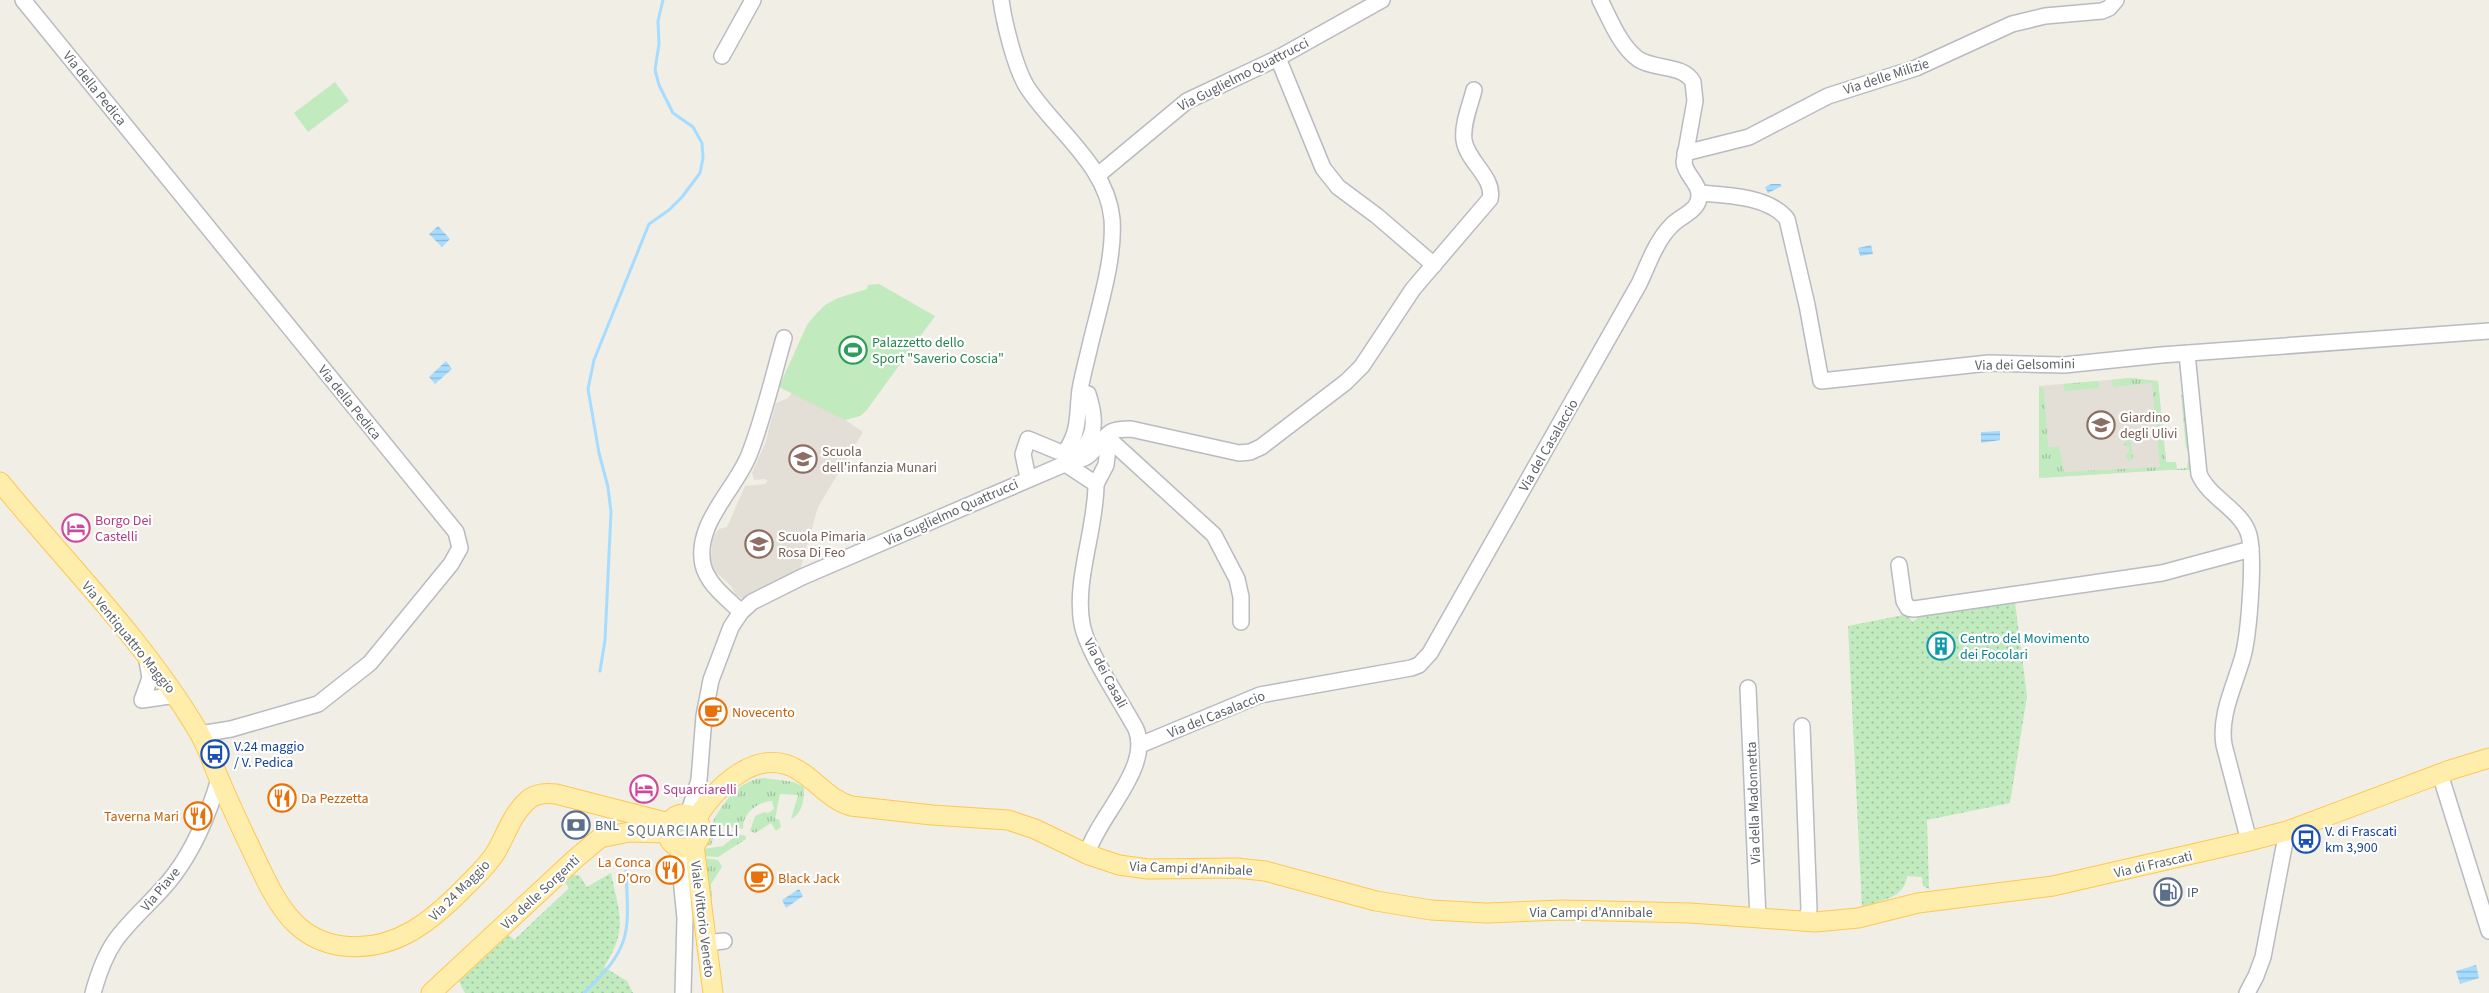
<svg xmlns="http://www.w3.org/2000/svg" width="2489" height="993" font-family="'Source Sans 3',sans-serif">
<defs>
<pattern id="grass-tufts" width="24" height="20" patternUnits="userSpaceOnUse" patternTransform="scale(1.25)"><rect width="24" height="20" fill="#c1eabf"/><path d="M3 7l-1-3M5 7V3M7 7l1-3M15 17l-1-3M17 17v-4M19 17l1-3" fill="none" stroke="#a0c19f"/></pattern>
<pattern id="park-dots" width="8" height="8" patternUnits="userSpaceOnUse" patternTransform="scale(1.25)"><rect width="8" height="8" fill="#c1eabf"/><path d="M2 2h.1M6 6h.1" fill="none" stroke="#a0c19f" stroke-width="1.8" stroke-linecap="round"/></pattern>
<pattern id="water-rules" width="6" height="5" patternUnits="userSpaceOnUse" patternTransform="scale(1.25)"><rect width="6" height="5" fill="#a6dcff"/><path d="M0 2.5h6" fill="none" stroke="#8ab6d2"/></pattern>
</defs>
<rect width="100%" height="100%" fill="#f1eee5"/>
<g fill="#e3dfd6">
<path d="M2130,378L2158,381L2167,470L2039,478V386Z"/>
<path d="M792,393L835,413L863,432L818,507L799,574L746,600L736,595L731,586L715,571L711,560L712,538L719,529L727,527L745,486L765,484L768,481L765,479L754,480L752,473L765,444L776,403L788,398Z"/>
</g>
<g fill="url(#grass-tufts)">
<path d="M2130,378L2158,381L2166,462H2176L2177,469L2187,468L2188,460L2191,461L2193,467L2191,470H2167L2039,478V386L2044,389L2048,447H2059L2064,472L2160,467L2152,383L2113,387L2112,380Z"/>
<path d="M2099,381V388L2064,391V384Z"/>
<path d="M2186,394L2190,449L2188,450L2186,448L2181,395Z"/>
<path d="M2131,435V441L2129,442L2132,443L2130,446L2132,447L2133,458L2129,461L2125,456L2129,452V447L2124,445L2126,442L2124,436Z"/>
<path d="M764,778L794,782L804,787C804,799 803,813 791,819L798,795L780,794L775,819H779L781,827L776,831L771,823L755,833L750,831L755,816L764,812L768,813L774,809L772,801C757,802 742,814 743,829L712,824C721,804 740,779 764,778Z"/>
<circle cx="684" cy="832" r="10"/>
<path d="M710,829L716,830L711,845H704Z"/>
<path d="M738,834L746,836V839L718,857L702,856L703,849L723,846Z"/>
<path d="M702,858L718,860L722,867L711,884L713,927Z"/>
</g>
<g fill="url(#park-dots)">
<path d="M2015,602L2027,696L2010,803L1927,820L1929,889L1923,886L1922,877L1907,876C1905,898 1880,901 1862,907L1848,626L1908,614L1912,622L1924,614Z"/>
<path d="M611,873C619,914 629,928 604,967L627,981L633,993H465L459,981L509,935L514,940L569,888L565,883L573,875H579L587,887Z"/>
</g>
<g fill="#c1eabf">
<path d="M335,82L349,101L308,132L294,113Z"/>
<path d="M879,284L935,316L866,411L860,416L845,420L779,387L807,325L814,316L825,305L838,298L867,289L868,285Z"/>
</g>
<g fill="url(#water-rules)">
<path d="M1771,184H1780L1782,186L1768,193L1765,187Z"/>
<path d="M438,226L450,239L442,247L429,234Z"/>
<path d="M1871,245L1873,254L1860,256L1858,248Z"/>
<path d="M446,361L452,369L435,384L429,377Z"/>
<path d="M2000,431V440L1981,443V432Z"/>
<path d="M799,889L803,896L786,908L782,900Z"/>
<path d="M2476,965L2479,978L2460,984L2456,971Z"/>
</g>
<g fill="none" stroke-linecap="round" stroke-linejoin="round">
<g stroke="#a6dcff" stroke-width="3">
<path d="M600,671L605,640L611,512L608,487L599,453L588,389L594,360L649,224L669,210L682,197L700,173L703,158L702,143L693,127L673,113L659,85L655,70L659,44L658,21L663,0"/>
<path d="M584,993C632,947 629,934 626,871"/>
</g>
<g stroke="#b8bbc0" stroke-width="18">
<g id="minor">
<path d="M23,0L456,532L460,548L451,564L370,663L318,704L231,729L200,734"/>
<path d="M1001,0C1004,22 1015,68 1027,87C1055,130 1107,165 1112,219C1115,260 1098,310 1089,350C1086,363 1082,377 1080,390C1077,411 1080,430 1067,449"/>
<path d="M722,56L753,0"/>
<path d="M1278,58L1323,168L1338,187L1377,216L1434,265"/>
<path d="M1685,153L1749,137L1828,96L1916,68L2012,24L2045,16L2102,11L2109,8L2116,0"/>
<path d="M1098,175L1187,101L1278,58L1382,0"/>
<path d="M1699,193C1725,195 1769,196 1787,219L1807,305L1821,381L1989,363L2064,365L2161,355L2489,331"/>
<path d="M2187,354L2199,474C2209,498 2242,510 2249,535C2255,558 2249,633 2243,656C2235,685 2219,715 2224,745L2249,841"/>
<path d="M1109,439L1214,535L1237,579L1241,597V622"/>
<path d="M1070,459C1097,441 1097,422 1088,394L1080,392"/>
<path d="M1069,460C1093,463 1095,443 1111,432C1116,429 1124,429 1131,429L1239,453L1250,452L1261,447L1346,382L1362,366L1413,289L1490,199C1495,177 1467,162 1464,140C1462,124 1470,106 1474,90"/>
<path d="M1064,463L1096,484C1096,530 1074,580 1082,624C1087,652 1121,701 1136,729C1152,768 1098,816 1087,854"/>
<path d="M1028,478L1023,454L1028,439L1057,451"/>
<path d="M1096,484L1106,465L1109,439"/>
<path d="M1899,565L1904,601L1908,608L1914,609L2162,573L2251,549"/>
<path d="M741,612C727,598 708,585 703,565C694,524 735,490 749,455C764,417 773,376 784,338"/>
<path d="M146,655L150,678L142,700L176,695"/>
<path d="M1748,688L1758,919"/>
<path d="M1802,726L1809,909L1806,922"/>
<path d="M1140,745L1260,695L1411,668L1419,665L1430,653L1639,284C1648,265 1656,241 1671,226C1681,215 1701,211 1699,193C1697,181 1685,174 1684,162L1695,101L1693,82C1683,64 1654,70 1638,59C1620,46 1610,19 1600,0"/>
<path d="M2440,774L2489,931"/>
<path d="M688,815L699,780L704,716L711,680L731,627L741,612L752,602L802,577L1067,463L1071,454L1067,449"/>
<path d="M678,847L685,918L683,993"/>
<path d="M705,943L724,941"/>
<path d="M93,993C98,975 104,957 115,941C132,917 156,899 174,875C195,847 209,813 219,779"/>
<path d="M2247,993L2256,976L2263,957L2287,831"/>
</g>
</g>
<g stroke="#ffc750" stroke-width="21">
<g id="major">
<path d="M0,482C67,564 144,640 198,731C208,747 213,766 221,783C235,816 250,847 265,878C282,913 302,941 343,946C396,952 433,920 467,885C477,875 488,865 496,852C506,835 512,814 528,800C536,793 546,793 556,794L669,823"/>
<circle cx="684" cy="831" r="17"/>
<path d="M696,819C716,787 758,745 798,770C817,781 828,799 851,806L932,815L1008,820L1035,829L1089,855L1119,865L1148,869L1236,868L1265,871L1376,901L1431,910L1486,913L1563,910L1690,913L1815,922L1858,918L1918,903L2053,886L2249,841L2287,831L2450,770L2489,758"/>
<path d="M694,845L713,993"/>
<path d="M431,993L575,859L600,838L629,832L667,833"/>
</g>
</g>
<use href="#minor" stroke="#fff" stroke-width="15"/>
<use href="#major" stroke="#ffeeab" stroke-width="19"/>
</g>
<defs>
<g id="stadium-ring" transform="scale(1.4375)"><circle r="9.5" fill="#fff" stroke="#2e9e5b" stroke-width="1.5"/><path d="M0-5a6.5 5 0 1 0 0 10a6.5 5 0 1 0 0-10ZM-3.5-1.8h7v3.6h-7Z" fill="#2e9e5b"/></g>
<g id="school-ring" transform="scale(1.4375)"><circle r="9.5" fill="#fff" stroke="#8d6e63" stroke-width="1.5"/><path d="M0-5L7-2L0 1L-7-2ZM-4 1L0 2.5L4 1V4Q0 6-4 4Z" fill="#8d6e63"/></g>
<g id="hotel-ring" transform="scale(1.4375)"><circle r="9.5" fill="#fff" stroke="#d1479c" stroke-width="1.5"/><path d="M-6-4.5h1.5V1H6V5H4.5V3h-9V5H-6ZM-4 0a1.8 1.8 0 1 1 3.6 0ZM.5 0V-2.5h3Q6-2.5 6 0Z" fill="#d1479c"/></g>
<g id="building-ring" transform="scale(1.4375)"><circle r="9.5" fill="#fff" stroke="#0f9aa8" stroke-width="1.5"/><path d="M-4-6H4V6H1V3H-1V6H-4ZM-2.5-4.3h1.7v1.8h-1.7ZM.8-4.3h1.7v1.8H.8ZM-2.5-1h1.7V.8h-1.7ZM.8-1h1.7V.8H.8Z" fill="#0f9aa8"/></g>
<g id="cafe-ring" transform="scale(1.4375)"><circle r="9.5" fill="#fff" stroke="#e8710a" stroke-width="1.5"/><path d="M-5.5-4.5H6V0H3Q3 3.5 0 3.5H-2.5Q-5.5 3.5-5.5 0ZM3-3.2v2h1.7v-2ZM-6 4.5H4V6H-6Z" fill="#e8710a"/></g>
<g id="bus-ring" transform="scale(1.4375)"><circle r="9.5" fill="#fff" stroke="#1a4fb4" stroke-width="1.5"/><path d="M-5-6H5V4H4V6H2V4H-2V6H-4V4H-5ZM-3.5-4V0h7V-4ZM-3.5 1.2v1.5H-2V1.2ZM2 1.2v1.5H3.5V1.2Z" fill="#1a4fb4"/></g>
<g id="restaurant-ring" transform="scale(1.4375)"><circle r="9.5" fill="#fff" stroke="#e8710a" stroke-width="1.5"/><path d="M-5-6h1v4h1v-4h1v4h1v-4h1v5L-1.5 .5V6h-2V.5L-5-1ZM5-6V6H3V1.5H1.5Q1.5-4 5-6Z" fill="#e8710a"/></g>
<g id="bank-ring" transform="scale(1.4375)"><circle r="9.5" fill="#fff" stroke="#5c6f8a" stroke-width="1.5"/><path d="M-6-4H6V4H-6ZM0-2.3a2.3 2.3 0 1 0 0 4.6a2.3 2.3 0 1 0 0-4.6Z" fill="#5c6f8a"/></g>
<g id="fuel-ring" transform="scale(1.4375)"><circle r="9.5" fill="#fff" stroke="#5c6f8a" stroke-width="1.5"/><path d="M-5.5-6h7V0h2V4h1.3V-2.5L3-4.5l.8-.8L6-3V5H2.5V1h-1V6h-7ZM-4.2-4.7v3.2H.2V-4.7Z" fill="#5c6f8a"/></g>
</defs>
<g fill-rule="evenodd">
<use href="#stadium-ring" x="853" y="350"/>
<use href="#school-ring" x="2101" y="425"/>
<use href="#school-ring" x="803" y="459"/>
<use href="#hotel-ring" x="76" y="528"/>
<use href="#school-ring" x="759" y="544"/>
<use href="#building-ring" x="1941" y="646"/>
<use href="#cafe-ring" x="713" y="712"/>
<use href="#bus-ring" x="215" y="754"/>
<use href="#hotel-ring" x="644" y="789"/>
<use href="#restaurant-ring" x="282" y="798"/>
<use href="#restaurant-ring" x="198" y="816"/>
<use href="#bank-ring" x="576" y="825"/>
<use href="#bus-ring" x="2306" y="839"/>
<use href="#restaurant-ring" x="670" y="870"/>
<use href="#cafe-ring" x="759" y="878"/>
<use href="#fuel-ring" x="2168" y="892"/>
</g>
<g text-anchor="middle" stroke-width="4.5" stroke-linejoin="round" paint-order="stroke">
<g font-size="14" fill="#5d6267" stroke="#fff">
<text transform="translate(1243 74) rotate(-27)" y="5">Via Guglielmo Quattrucci</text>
<text transform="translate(1886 76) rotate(-18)" y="5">Via delle Milizie</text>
<text transform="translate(95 88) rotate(51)" y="5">Via della Pedica</text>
<text transform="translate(2025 364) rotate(-1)" y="5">Via dei Gelsomini</text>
<text transform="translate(350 402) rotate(51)" y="5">Via della Pedica</text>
<text transform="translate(1548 445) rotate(-60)" y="5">Via del Casalaccio</text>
<text transform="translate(951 512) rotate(-24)" y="5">Via Guglielmo Quattrucci</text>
<text transform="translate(129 637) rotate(51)" y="5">Via Ventiquattro Maggio</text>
<text transform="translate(1106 673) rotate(62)" y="5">Via dei Casali</text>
<text transform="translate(1216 714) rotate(-22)" y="5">Via del Casalaccio</text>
<text transform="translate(1753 803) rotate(-92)" y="5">Via della Madonnetta</text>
<text transform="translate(2153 864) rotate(-13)" y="5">Via di Frascati</text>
<text transform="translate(1191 868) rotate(2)" y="5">Via Campi d'Annibale</text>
<text transform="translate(160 889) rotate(-50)" y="5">Via Piave</text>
<text transform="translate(459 890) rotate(-45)" y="5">Via 24 Maggio</text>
<text transform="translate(540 892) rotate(-43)" y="5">Via delle Sorgenti</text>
<text x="1591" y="917">Via Campi d'Annibale</text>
<text transform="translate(703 919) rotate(83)" y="5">Viale Vittorio Veneto</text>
</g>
<g font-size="14" fill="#27864d" stroke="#fff" text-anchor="start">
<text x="872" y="347">Palazzetto dello<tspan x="872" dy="16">Sport "Saverio Coscia"</tspan></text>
</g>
<g font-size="14" fill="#785e54" stroke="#fff" text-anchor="start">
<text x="2120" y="422">Giardino<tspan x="2120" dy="16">degli Ulivi</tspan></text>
<text x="822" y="456">Scuola<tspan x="822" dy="16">dell'infanzia Munari</tspan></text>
<text x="778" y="541">Scuola Pimaria<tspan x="778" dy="16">Rosa Di Feo</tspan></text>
</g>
<g font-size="14" fill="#b23c85" stroke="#fff" text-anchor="start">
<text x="95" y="525">Borgo Dei<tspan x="95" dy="16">Castelli</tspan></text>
<text x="663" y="794">Squarciarelli</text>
</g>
<g font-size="14" fill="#0d838f" stroke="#fff" text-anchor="start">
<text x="1960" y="643">Centro del Movimento<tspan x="1960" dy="16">dei Focolari</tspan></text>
</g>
<g font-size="14" fill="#c56008" stroke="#fff" text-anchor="start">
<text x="732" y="717">Novecento</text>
<text x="301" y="803">Da Pezzetta</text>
<text x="179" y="821" text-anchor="end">Taverna Mari</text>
<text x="651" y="867" text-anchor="end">La Conca<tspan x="651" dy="16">D'Oro</tspan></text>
<text x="778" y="883">Black Jack</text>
</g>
<g font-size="14" fill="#164399" stroke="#fff" text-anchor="start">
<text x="234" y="751">V.24 maggio<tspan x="234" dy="16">/ V. Pedica</tspan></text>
<text x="2325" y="836">V. di Frascati<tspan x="2325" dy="16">km 3,900</tspan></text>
</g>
<g font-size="14" fill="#4e5e75" stroke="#fff" text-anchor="start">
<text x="595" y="830">BNL</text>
<text x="2187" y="897">IP</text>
</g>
<g font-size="15" letter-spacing="1" fill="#6d7479" stroke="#fff">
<text x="683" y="836">SQUARCIARELLI</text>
</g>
</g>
</svg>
